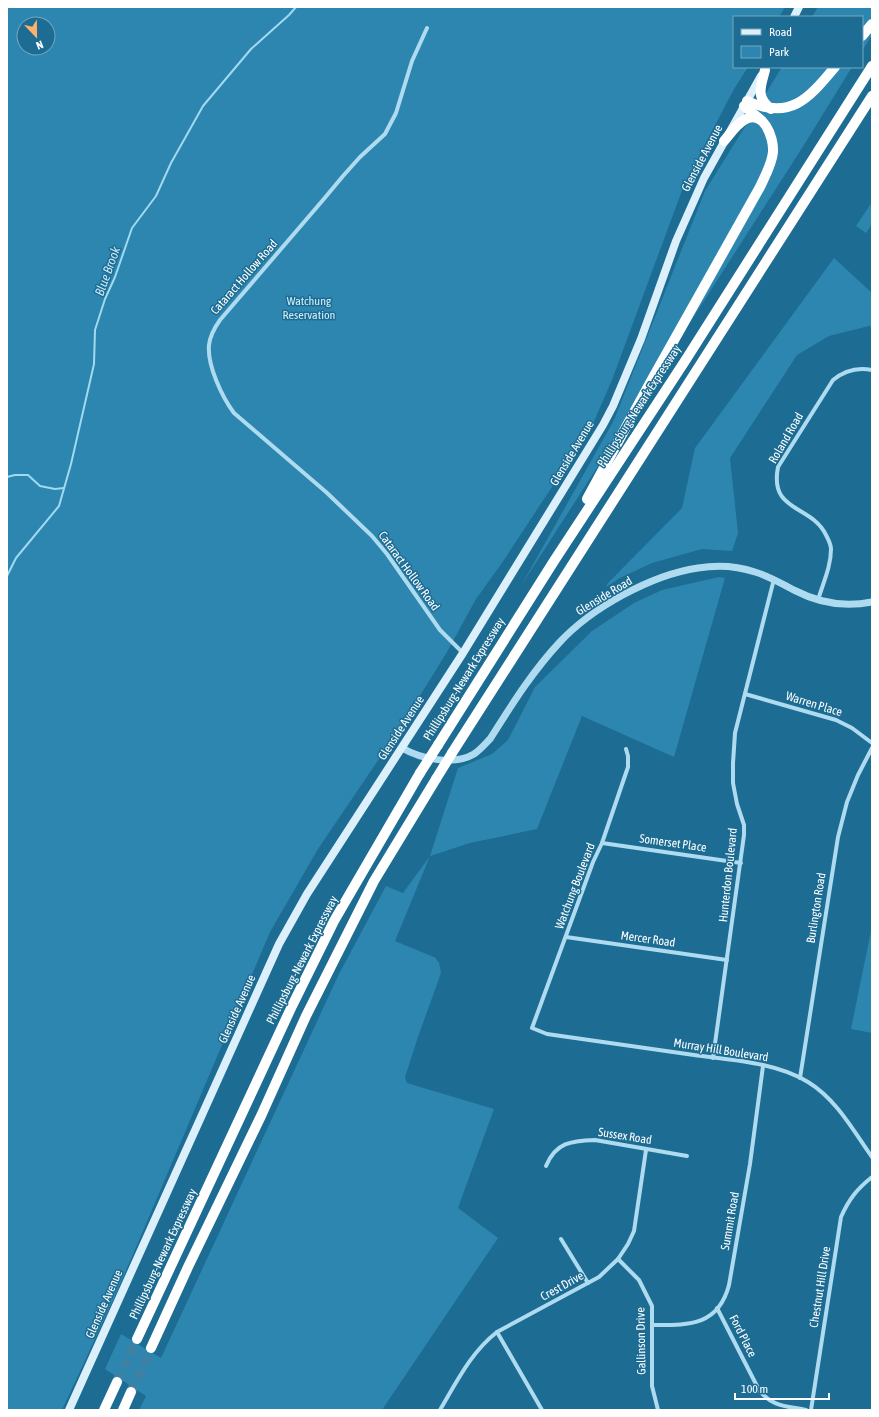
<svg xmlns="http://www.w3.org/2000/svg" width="879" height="1417" font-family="'Asap Condensed',sans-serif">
<rect width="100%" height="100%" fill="#1c6c93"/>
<g fill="#2d86af" fill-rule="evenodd">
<path d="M7,7H785L779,17H734V67H748L734,89L684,185L612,380L592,426L502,563L476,599L447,652L402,725L318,849L270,932L146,1224L115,1296L62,1410H7ZM24,24H48V48H24Z"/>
<path d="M818,7H872V35L862,51V17H812Z"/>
<path d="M782,67H852L804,145L521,586L614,420L705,191Z"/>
<path d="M872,202V224L866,233L856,226Z"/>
<path d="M834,258L872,293V327L869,326L829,336L797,355L730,458L738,533L732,551L702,549L652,563L620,578L606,587L607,584L682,508L695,448Z"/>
<path d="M719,577L725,578L674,757L582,716L537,829L470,843L430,856L395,941L436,958L437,961L439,962L441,973L418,1037L405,1077L407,1083L494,1109L458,1208L498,1238L382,1410H139L146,1396L105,1369L121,1334L161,1358L339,974L386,886L403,893L430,856L458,768L492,754L508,740L535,687L592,631L634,603L662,590Z"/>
<path d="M872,926V1033L851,1029Z"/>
</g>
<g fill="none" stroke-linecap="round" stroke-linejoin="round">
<g stroke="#a1d9f0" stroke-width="2">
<path d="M7,477L15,475H28L40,486L55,489L64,488"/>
<path d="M7,576L16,558L59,506L71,464L94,364L95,330L105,299L115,277L132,228L156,196L171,163L203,106L251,49L289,15L296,7"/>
</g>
<g stroke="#3e82a3" stroke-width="10" stroke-dasharray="10 5" stroke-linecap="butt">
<path d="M117,1382L137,1339"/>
<path d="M131,1392L151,1348"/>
</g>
<g stroke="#aedbef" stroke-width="4">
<path d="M427,28L412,61L396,113L385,134L360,157L343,176L323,200L220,320C215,327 210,336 209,345C207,365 222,397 234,413L326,492L372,536L387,554L440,630L463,653"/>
<path d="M818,600C823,583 831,567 831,549C831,544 828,539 826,535C811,504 769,513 778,467L833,380C845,370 858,367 872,370"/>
<path d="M745,694L836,720L852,728L872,743"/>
<path d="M626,749L628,756V767L602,843L593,862L532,1028L547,1034C596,1041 645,1048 694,1055C730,1060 776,1062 808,1082C836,1099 853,1130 872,1157"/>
<path d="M602,843L741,863"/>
<path d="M566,937L727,960"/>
<path d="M713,1058L744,835V825L737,804L733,783V763L735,733L774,579"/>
<path d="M800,1078L838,837L847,802L858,775L872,748"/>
<path d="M546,1166C556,1142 571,1141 595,1140L687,1156"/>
<path d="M561,1239L588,1283"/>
<path d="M618,1259L639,1280L652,1306V1386L658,1410"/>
<path d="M717,1308L759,1390C772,1407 787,1406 806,1410"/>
<path d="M652,1325C687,1325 718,1327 729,1285L750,1164L763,1066"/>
<path d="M497,1332L542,1410"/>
<path d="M440,1410C456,1383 471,1352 497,1332L599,1277L618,1259L628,1244L634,1231L646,1150"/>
<path d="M811,1410L841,1217C849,1199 857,1189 872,1177"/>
</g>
<path stroke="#aedbef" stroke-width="7" d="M402,748C421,759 454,766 474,754C480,750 485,744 490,739C511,706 532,672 559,643C591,608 651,575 698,568C716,565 737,566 755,572C769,576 782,584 796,591C819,603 846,607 872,602"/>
<g stroke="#dbf0fa" stroke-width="8">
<path d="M794,17L799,7"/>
<path d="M69,1410L279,944L307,894L463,653L603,425L613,406L641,339L676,241L704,178L761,76"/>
</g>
<g stroke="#fff" stroke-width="10">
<path d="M862,36L872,24"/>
<path d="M765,70C761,86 755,97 771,109"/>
<path d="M747,101C791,121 809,98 835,67"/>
<path d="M744,106L761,120"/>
<path d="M587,499L650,383L760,187C765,176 772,164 773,152C774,137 763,108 744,120C736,125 730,134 724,141"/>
<path d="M438,745L554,561L685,361L872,66"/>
<path d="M452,753L872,96"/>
<path d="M137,1339L292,1006L334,921L420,773"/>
<path d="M151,1348L188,1267L261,1116L306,1016L374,881L436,779"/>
<path d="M104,1410L117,1382"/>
<path d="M123,1410L131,1392"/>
</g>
<g stroke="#fff" stroke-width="10">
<path d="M420,773L438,745"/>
<path d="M436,779L452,753"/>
</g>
</g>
<g text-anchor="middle" stroke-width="3" stroke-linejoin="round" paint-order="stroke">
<g font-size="12" fill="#fff" stroke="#1c6c93">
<text transform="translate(702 158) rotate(-62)" y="4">Glenside Avenue</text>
<text transform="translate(244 277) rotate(-49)" y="4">Cataract Hollow Road</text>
<text transform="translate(639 406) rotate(-57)" y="4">Phillipsburg-Newark Expressway</text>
<text transform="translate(786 438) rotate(-60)" y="4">Roland Road</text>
<text transform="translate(572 453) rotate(-59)" y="4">Glenside Avenue</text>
<text transform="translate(409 571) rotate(54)" y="4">Cataract Hollow Road</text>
<text transform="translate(604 596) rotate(-31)" y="4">Glenside Road</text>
<text transform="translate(464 679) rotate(-58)" y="4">Phillipsburg-Newark Expressway</text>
<text transform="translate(814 704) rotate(17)" y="4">Warren Place</text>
<text transform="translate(401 728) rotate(-57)" y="4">Glenside Avenue</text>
<text transform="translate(673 843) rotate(8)" y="4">Somerset Place</text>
<text transform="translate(728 875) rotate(-84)" y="4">Hunterdon Boulevard</text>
<text transform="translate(575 886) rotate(-69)" y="4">Watchung Boulevard</text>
<text transform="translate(816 908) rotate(-81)" y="4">Burlington Road</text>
<text transform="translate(648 939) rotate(8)" y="4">Mercer Road</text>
<text transform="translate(302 960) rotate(-63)" y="4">Phillipsburg-Newark Expressway</text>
<text transform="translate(237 1009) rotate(-66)" y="4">Glenside Avenue</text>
<text transform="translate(721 1050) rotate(9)" y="4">Murray Hill Boulevard</text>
<text transform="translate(625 1136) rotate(9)" y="4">Sussex Road</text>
<text transform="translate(730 1221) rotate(-80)" y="4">Summit Road</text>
<text transform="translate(163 1254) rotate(-65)" y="4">Phillipsburg-Newark Expressway</text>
<text transform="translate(562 1286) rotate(-29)" y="4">Crest Drive</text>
<text transform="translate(820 1287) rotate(-81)" y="4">Chestnut Hill Drive</text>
<text transform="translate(104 1304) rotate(-66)" y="4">Glenside Avenue</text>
<text transform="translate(743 1336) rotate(63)" y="4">Ford Place</text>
<text transform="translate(641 1341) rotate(-91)" y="4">Gallinson Drive</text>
</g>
<g font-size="12" fill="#d4effa" stroke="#1c6c93">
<text x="309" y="305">Watchung<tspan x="309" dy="14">Reservation</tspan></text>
</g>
<g font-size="13" font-style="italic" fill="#c8e9f7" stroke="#1c6c93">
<text transform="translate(107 271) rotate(-70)" y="5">Blue Brook</text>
</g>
</g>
<rect width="879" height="1417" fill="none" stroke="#ffffff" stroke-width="16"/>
<rect x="733" y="16" width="130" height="52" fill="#1c6c93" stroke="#77a7be"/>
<rect x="741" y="29" width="20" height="6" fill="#dbf0fa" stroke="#77a7be"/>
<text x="769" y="36" font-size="12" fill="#ffffff">Road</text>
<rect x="741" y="46" width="20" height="12" fill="#2d86af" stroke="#77a7be"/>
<text x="769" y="56" font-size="12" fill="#ffffff">Park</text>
<g transform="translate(36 36) rotate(158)"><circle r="19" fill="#1c6c93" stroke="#77a7be"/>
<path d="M0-3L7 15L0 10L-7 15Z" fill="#feb16c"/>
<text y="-6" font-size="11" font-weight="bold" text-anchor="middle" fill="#ffffff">N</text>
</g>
<path d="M735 1393v6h94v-6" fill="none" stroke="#ffffff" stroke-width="2"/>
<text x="741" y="1393" font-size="12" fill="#ffffff" stroke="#1c6c93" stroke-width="3" paint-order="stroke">100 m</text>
</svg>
